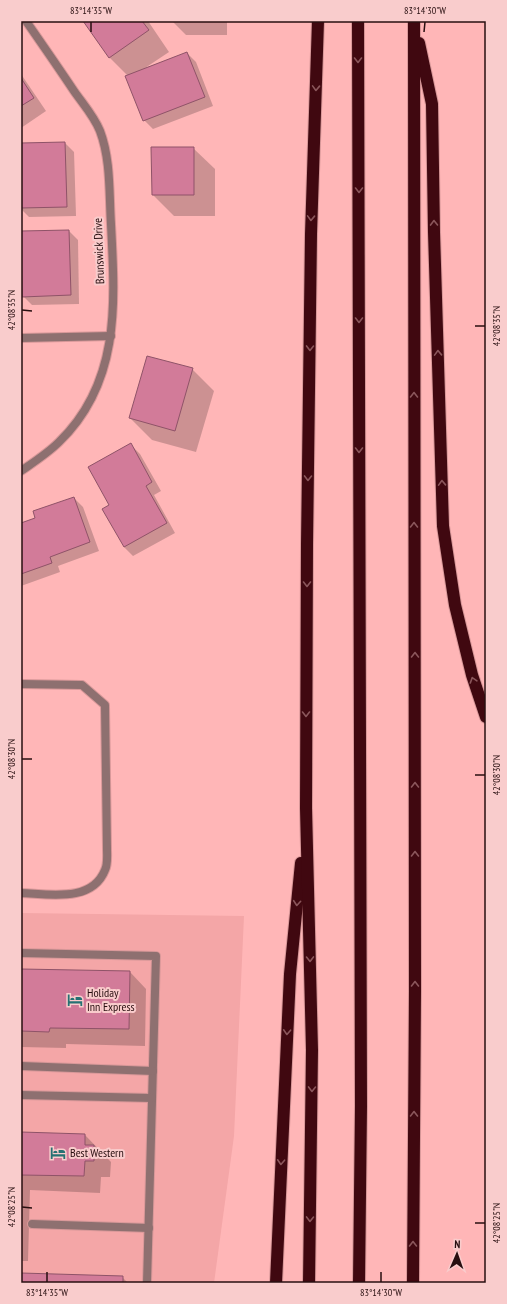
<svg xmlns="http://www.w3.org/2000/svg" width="507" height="1304" font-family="'PT Sans Narrow',sans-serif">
<rect width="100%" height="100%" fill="#ffb6b7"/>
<path fill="#f4a6a7" d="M21,913L244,916L234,1136L214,1283H21Z"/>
<g fill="#0003">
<path d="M84,21H148L169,52L145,68L187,53L196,62L213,106L153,129L144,120L128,76L109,57Z"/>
<path d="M172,21H227V35H186Z"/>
<path d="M21,74L46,111L21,128Z"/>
<path d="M65,143L74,152L76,216L29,217L21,209V144Z"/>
<path d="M193,148L215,169V216H174L153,195Z"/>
<path d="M69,231L78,240L79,304L32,305L23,296Z"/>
<path d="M192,369L214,391L196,452L152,440L130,418Z"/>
<path d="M131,445L140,454L161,491L154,495L175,533L133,556L124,547L110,505Z"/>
<path d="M74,498L83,507L99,551L58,566L60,572L21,586V524L36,519Z"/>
<path d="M21,970L130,972L146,989L145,1046L66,1044V1048L21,1047Z"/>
<path d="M21,1133L85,1135L111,1162L110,1177H101L100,1193L30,1190L28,1261H21Z"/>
<path d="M21,1274L122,1277L128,1283H21Z"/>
</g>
<g fill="#d27b99" stroke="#8f5368">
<path d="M83,21H142L149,30L109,58Z"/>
<path d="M187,52L205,97L143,121L125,76Z"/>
<path d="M21,78L34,98L21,106Z"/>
<path d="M65,142L67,207L21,208V143Z"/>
<path d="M151,147H194V195H152Z"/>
<path d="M69,230L71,295L22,297L21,231Z"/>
<path d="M147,356L193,368L175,431L129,418Z"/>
<path d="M131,443L152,482L146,486L167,523L124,547L102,509L109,505L88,467Z"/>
<path d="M74,497L90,542L50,557L52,563L21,574V523L35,518L33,511Z"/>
<path d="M21,969L130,971L129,1029L50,1028L49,1032L21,1031Z"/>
<path d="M21,1132L85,1134V1145H94V1161H85L84,1176L21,1175Z"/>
<path d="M21,1273L123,1276V1283H21Z"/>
</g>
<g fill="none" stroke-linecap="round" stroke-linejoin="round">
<g stroke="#d89899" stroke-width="10">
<g id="service">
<path d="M21,338L111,336"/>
<path d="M21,684L82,685L105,705L107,849C107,855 108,864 105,870C92,903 49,894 21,893"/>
<path d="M21,953L156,956L147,1283"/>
<path d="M21,1066L153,1071"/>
<path d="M21,1095L152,1098"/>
<path d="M32,1224L149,1228"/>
</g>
</g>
<g stroke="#d89899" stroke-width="10">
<path id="minor" d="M21,471C34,462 48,453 59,442C121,382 115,302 111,224C109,194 111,160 100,131C94,116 83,104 74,91C58,67 42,44 26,21"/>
</g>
<g stroke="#d89899" stroke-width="14">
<g id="motorway">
<path d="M358,21L361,1106L359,1283"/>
<path d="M419,43L432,104L434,232L443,526L455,605L472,675L486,717"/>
<path d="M276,1283L290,974L301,863"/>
<path d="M309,1283L312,1050L306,808L307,545L311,234L318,21"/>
<path d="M413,1283L415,991L414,21"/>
</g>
</g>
<use href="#service" stroke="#8e7070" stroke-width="8"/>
<use href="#minor" stroke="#8e7070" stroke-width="8"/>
<use href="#motorway" stroke="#400810" stroke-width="12"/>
</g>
<defs><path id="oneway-chevron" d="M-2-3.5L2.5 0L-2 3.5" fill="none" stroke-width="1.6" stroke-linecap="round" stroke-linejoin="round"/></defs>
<g stroke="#8a565b">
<use href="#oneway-chevron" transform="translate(358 60) rotate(90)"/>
<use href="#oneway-chevron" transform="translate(316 88) rotate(92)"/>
<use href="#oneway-chevron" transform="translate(359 190) rotate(90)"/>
<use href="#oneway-chevron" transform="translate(311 218) rotate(92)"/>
<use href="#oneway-chevron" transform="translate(434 223) rotate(-91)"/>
<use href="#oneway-chevron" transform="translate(359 320) rotate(90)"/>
<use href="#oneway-chevron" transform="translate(310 348) rotate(91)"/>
<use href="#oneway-chevron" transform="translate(438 353) rotate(-92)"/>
<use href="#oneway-chevron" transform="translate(414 395) rotate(-90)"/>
<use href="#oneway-chevron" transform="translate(359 450) rotate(90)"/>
<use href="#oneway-chevron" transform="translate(308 478) rotate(91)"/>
<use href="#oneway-chevron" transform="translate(442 483) rotate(-92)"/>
<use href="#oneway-chevron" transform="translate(414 525) rotate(-90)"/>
<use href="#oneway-chevron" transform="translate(307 584) rotate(90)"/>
<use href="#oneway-chevron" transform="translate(415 655) rotate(-90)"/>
<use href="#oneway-chevron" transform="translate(473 680) rotate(-108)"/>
<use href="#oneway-chevron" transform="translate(306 714) rotate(90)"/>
<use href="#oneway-chevron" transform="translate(415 785) rotate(-90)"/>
<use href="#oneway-chevron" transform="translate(415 854) rotate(-90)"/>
<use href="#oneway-chevron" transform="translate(297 903) rotate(95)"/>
<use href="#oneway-chevron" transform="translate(310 959) rotate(89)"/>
<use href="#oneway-chevron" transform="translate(415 984) rotate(-90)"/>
<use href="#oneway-chevron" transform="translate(287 1032) rotate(93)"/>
<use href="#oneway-chevron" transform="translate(312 1089) rotate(91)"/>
<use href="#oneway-chevron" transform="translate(414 1114) rotate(-90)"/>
<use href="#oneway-chevron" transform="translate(281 1162) rotate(93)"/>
<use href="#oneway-chevron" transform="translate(310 1219) rotate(91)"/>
<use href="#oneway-chevron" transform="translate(413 1244) rotate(-90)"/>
</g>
<path fill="none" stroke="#280f10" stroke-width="1.5" d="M91,32V22M424,32L425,22M22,310L32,311M475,326H485M22,759H32M475,775H485M22,1207L32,1208M475,1223H485M47,1282V1272M381,1282V1272"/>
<defs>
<g id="hotel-bare" transform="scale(1.2)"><path d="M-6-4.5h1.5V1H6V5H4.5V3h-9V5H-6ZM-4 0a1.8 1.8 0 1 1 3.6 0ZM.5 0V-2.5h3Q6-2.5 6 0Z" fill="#267173" stroke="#f9cccc" stroke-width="2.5" paint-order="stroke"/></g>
</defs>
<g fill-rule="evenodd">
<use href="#hotel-bare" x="75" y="1000"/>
<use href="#hotel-bare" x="58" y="1153"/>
</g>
<g text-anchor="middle" stroke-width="4" stroke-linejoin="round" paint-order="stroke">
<g font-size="12" fill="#280f10" stroke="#f9cccc">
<text transform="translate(99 251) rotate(-92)" y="4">Brunswick Drive</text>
</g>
<g font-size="12" fill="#280f10" stroke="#f9cccc" text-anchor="start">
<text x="87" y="997">Holiday<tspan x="87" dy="14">Inn Express</tspan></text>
<text x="70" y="1157">Best Western</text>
</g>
</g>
<rect width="507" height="1304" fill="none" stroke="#f9cccc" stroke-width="44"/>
<g transform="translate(457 1254) rotate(2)" stroke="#f9cccc" stroke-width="3" paint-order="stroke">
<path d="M0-3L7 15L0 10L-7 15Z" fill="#280f10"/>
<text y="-6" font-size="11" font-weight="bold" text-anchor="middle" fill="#280f10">N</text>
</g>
<rect x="22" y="22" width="463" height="1260" fill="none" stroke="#280f10" stroke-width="1.5"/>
<g font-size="10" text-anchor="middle" fill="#280f10">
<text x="91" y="14">83°14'35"W</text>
<text x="425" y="14">83°14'30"W</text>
<text transform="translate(11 310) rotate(-90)" y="4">42°08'35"N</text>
<text transform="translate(496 326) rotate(-90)" y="4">42°08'35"N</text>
<text transform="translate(11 759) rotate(-90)" y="4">42°08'30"N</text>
<text transform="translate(496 775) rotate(-90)" y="4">42°08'30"N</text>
<text transform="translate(11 1207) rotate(-90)" y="4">42°08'25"N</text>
<text transform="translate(496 1223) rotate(-90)" y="4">42°08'25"N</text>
<text x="47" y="1296">83°14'35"W</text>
<text x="381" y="1296">83°14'30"W</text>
</g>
</svg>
